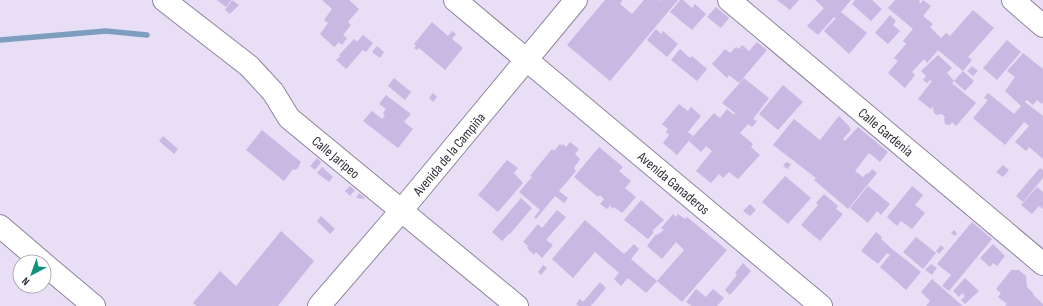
<svg xmlns="http://www.w3.org/2000/svg" width="1043" height="306" font-family="'Sofia Sans Condensed',sans-serif">
<rect width="100%" height="100%" fill="#e8def6"/>
<g fill="none" stroke-linecap="round" stroke-linejoin="round">
<path stroke="#7e9ebf" stroke-width="5.5" d="M0,40L106,31L147,35"/>
</g>
<g fill="#c9b8e2">
<path d="M217,0H231L226,7Z"/>
<path d="M232,0L239,5L230,14L225,10Z"/>
<path d="M322,0H349L359,9L348,22L351,25L343,35L347,38L342,45L339,42L334,47L320,34L328,23L324,20L332,9Z"/>
<path d="M605,0H621L622,1L620,4L632,14L644,0H658L659,1L660,0H678L610,81L567,45Z"/>
<path d="M680,0H683L692,8L695,4L706,14L692,30L670,12Z"/>
<path d="M777,0H799L790,10Z"/>
<path d="M815,0H851L841,12L867,33L849,54L824,31L836,18L834,17L818,35L807,26L824,8Z"/>
<path d="M855,0H872L882,9L871,21L852,4Z"/>
<path d="M895,0H920L919,2L920,4L923,0L931,6L923,16L933,24L930,27L941,38L946,33L950,36L973,10L994,28L968,57L972,60L963,71L938,50L927,63L924,59L912,72L915,75L905,88L888,73L898,61L894,58L906,44L903,41L913,29L888,8Z"/>
<path d="M716,7L729,18L721,28L707,17Z"/>
<path d="M890,15L896,21L893,25L900,31L888,44L875,33Z"/>
<path d="M432,22L448,36L452,31L456,34L452,39L463,48L445,70L419,48L417,50L414,48L416,46L414,44Z"/>
<path d="M656,29L661,34L663,31L678,44L667,57L647,40Z"/>
<path d="M363,35L373,43L366,52L363,50L346,69L336,60L340,57L339,55L354,39L357,42Z"/>
<path d="M1007,40L1021,52L997,80L983,68Z"/>
<path d="M757,42L767,50L739,83L729,75L727,78L712,64L725,49L730,53L736,47L739,49L742,45L749,51Z"/>
<path d="M377,46L384,52L380,58L372,52Z"/>
<path d="M680,49L690,58L692,56L707,69L697,81L671,60Z"/>
<path d="M1023,53L1043,69V102L1042,104L1037,100L1033,105L1027,100L1025,102L1043,116V159L1029,147L1026,151L1015,142L1029,126L1024,122L1005,145L973,118L988,100L984,98L988,93L1014,114L1021,106L1005,91L1015,77L1007,71Z"/>
<path d="M938,55L952,68L947,73L954,81L963,71L974,81L965,91L954,81L952,83L976,103L956,126L952,122L950,125L945,124L944,119L945,117L942,114L937,115L934,113L933,107L940,98L931,109L918,99L932,81L930,80L927,83L923,80L926,76L921,71Z"/>
<path d="M972,66L978,71L973,76L967,71Z"/>
<path d="M394,78L411,92L405,100L388,86Z"/>
<path d="M744,78L769,98L753,119L757,121L752,127L748,124L740,133L753,144L751,147L760,155L738,179L729,172L723,178L719,174L711,183L696,171L712,151L706,146L701,152L689,141L714,113L720,118L727,109L734,115L735,113L722,103Z"/>
<path d="M783,85L803,102L778,130L759,114Z"/>
<path d="M433,93L437,97L433,102L429,98Z"/>
<path d="M386,95L411,114L404,122L413,129L398,148L363,121L372,111L382,119L385,115L383,113L386,109L379,104Z"/>
<path d="M679,104L688,111L691,107L701,116L688,132L693,136L677,155L663,143L669,135L666,132L668,129L662,124Z"/>
<path d="M839,116L849,126L851,130L843,139L845,141L858,127L888,152L880,162L869,153L855,171L863,177L867,173L868,174L872,169L877,173L848,209L814,180L816,178L773,145L794,119L820,140Z"/>
<path d="M262,130L301,162L298,168L295,170L293,169L284,181L246,150Z"/>
<path d="M163,136L178,149L174,154L159,141Z"/>
<path d="M570,142L579,149L575,154L580,159L574,168L576,171L559,191L568,198L564,203L555,196L536,219L534,217L540,210L519,192L532,177L530,176L552,149L554,151L560,144L562,146L563,144L566,147Z"/>
<path d="M599,147L623,167L619,171L631,181L625,188L636,197L622,213L614,207L613,209L610,206L611,204L607,209L600,204L604,199L600,195L598,197L574,177Z"/>
<path d="M317,158L321,162L315,170L310,166Z"/>
<path d="M507,160L518,168L514,173L523,183L498,212L478,195Z"/>
<path d="M786,162L791,164L788,169L783,166Z"/>
<path d="M1003,165L1009,170L1003,177L996,172Z"/>
<path d="M322,167L333,177L329,182L317,173Z"/>
<path d="M1040,168L1043,170V178L1023,202L1016,196Z"/>
<path d="M785,176L811,198L788,224L762,202Z"/>
<path d="M350,186L355,190L350,196L345,191Z"/>
<path d="M868,186L890,204L881,215L877,211L868,223L850,208Z"/>
<path d="M912,186L923,195L915,205L925,213L912,229L901,221L897,226L887,217Z"/>
<path d="M1037,187L1043,192V209L1039,206L1032,214L1021,205Z"/>
<path d="M359,193L365,198L364,199L356,198Z"/>
<path d="M824,194L838,206L836,209L843,214L820,241L801,225L818,205L816,203Z"/>
<path d="M521,198L532,208L510,234H509L502,241L492,232Z"/>
<path d="M641,200L664,220L652,231L654,232L648,239L624,220Z"/>
<path d="M750,204L756,210L750,216L743,211Z"/>
<path d="M557,210L566,217L546,240L553,245L542,258L536,252L534,255L527,248L528,246L523,242L538,224L542,228Z"/>
<path d="M673,214L676,217L678,214L685,219L687,217L727,250L682,302L657,281L684,250L676,242L662,259L647,246L656,234L657,235L664,230L661,228Z"/>
<path d="M321,216L335,229L330,234L317,221Z"/>
<path d="M585,220L624,254L634,244L639,249L631,259L657,281L646,293L628,278L621,286L614,279L619,273L595,252L573,278L552,259Z"/>
<path d="M972,222L992,239L949,291L942,286L951,275L937,264Z"/>
<path d="M954,230L957,233L955,236L951,233Z"/>
<path d="M281,231L314,261L278,306H197L193,303L220,271L236,286Z"/>
<path d="M876,232L882,237L881,239L891,248L921,272L906,290L880,267L890,255L887,253L878,264L861,251Z"/>
<path d="M916,237L936,253L923,269L903,252Z"/>
<path d="M993,244L1005,256L997,266L993,263L990,267L980,258Z"/>
<path d="M941,245L944,248L939,254L936,251Z"/>
<path d="M743,263L751,271L730,295L725,290L737,275L735,273Z"/>
<path d="M931,264L937,268L932,275L925,270Z"/>
<path d="M543,265L547,268L541,275L538,272Z"/>
<path d="M1011,270H1019L1026,276L1027,287L1034,294L1033,295L1043,304V306H1005L1007,304L998,297L1001,293L996,289Z"/>
<path d="M965,278L979,291L965,304L961,300L965,296L962,293L959,297L953,291Z"/>
<path d="M932,279L949,294L963,306H926L930,301L921,292Z"/>
<path d="M600,282L606,288L591,306H579L576,304L580,299L583,302Z"/>
<path d="M696,289L706,297L713,289L724,298L717,306H692L686,302Z"/>
</g>
<g fill="none" stroke-linecap="round" stroke-linejoin="round">
<g stroke="#8d849a" stroke-width="24">
<g id="street">
<path d="M164,0L249,66L273,92L289,118L517,306"/>
<path d="M455,0L821,306"/>
<path d="M729,0L1043,264"/>
<path d="M1013,0L1043,26"/>
<path d="M0,226L42,262"/>
<path d="M44,264L94,306"/>
<path d="M319,306L401,211L576,0"/>
</g>
</g>
<use href="#street" stroke="#fff" stroke-width="22"/>
</g>
<g text-anchor="middle" stroke-width="3" stroke-linejoin="round" paint-order="stroke">
<g font-size="14" fill="#312e37" stroke="#fff">
<text transform="translate(886 132) rotate(40)" y="5">Calle Gardenia</text>
<text transform="translate(449 154) rotate(-50)" y="5">Avenida de la Campiña</text>
<text transform="translate(336 157) rotate(40)" y="5">Calle Jaripeo</text>
<text transform="translate(674 183) rotate(40)" y="5">Avenida Ganaderos</text>
</g>
</g>
<g transform="translate(32 274) rotate(221)"><circle r="19" fill="#ffffff" stroke="#adabaf"/>
<path d="M0-3L7 15L0 10L-7 15Z" fill="#109179"/>
<text y="-6" font-size="11" font-weight="bold" text-anchor="middle" fill="#312e37">N</text>
</g>
</svg>
